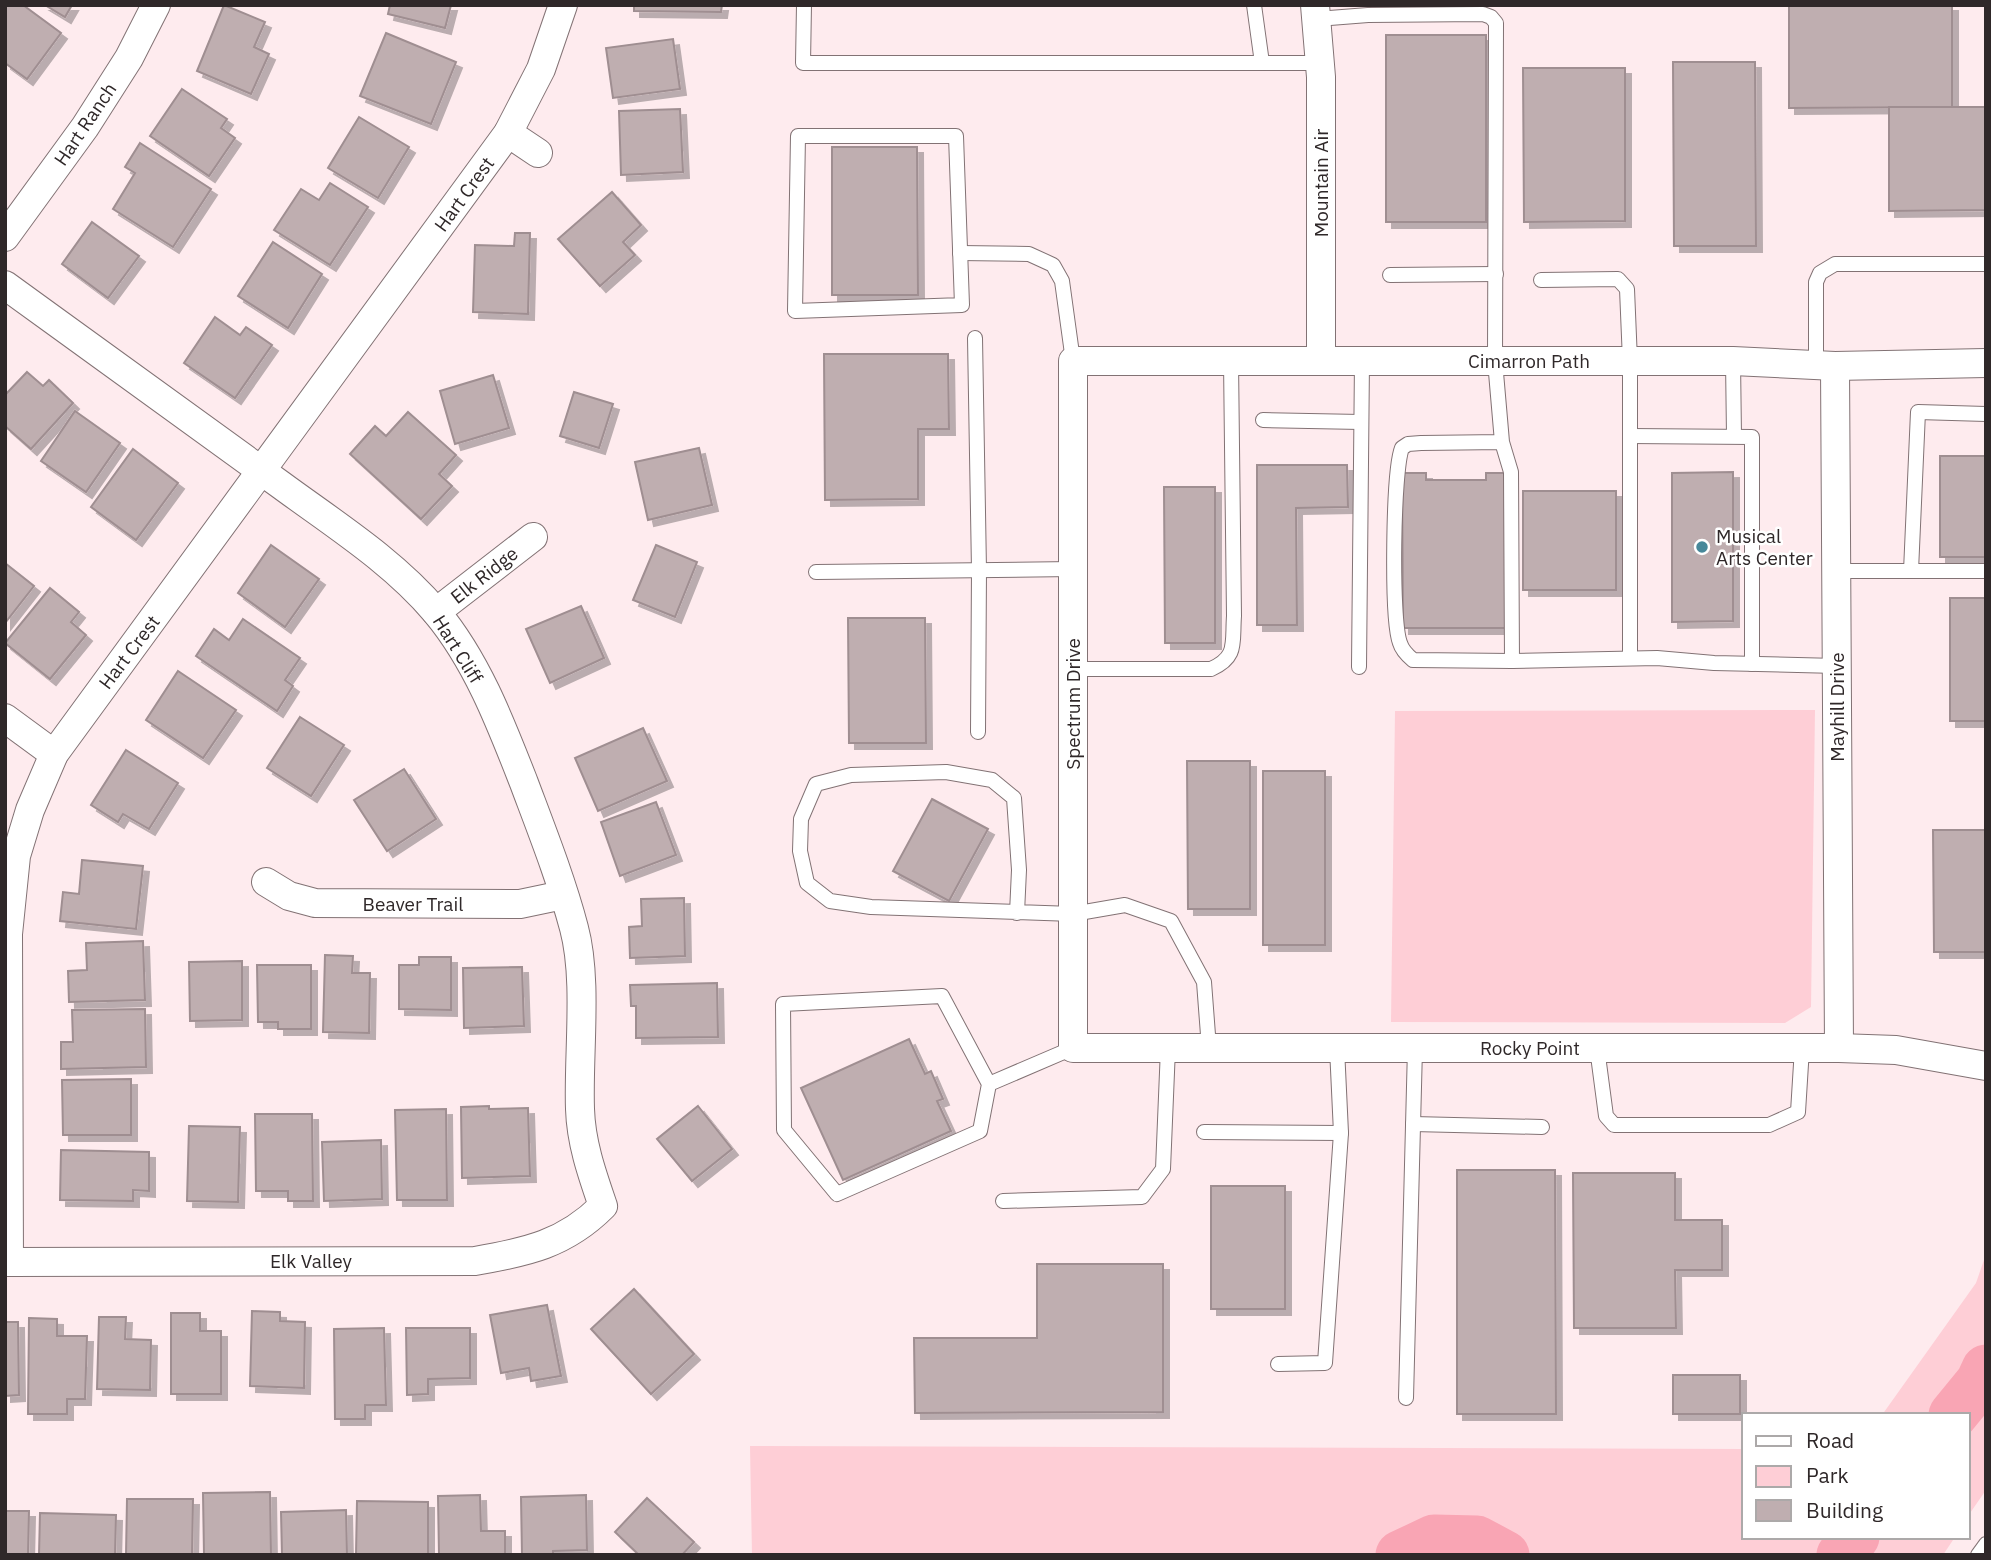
<svg xmlns="http://www.w3.org/2000/svg" width="1991" height="1560" font-family="'IBM Plex Sans',sans-serif">
<defs>
<filter id="shadow"><feDropShadow dx="6" dy="6" stdDeviation="0" flood-color="#0004"/></filter>
</defs>
<rect width="100%" height="100%" fill="#feebee"/>
<g fill="#feced6">
<path d="M1815,710L1811,1007L1785,1023L1391,1022L1395,711Z"/>
<path d="M1986,1254V1490L1968,1516V1415H1882L1976,1283Z"/>
<path d="M750,1446L1744,1449V1537H1955L1943,1555H752Z"/>
</g>
<g fill="none" stroke-linecap="round" stroke-linejoin="round">
<g stroke="#f9a5b4" stroke-width="49">
<path d="M1953,1415L1980,1382L1986,1369"/>
<path d="M1400,1555L1434,1539L1477,1540L1505,1555"/>
<path d="M1841,1555L1855,1537"/>
</g>
</g>
<g fill="#bfaeb0" stroke="#9f8e91" stroke-width="2" filter="url(#shadow)">
<path d="M7,5H23L61,33L27,79L5,63V8Z"/>
<path d="M45,5H72L65,17Z"/>
<path d="M224,5L265,22L254,47L269,54L251,94L197,71Z"/>
<path d="M390,5H451L445,28L388,14Z"/>
<path d="M634,5H722L721,12L634,11Z"/>
<path d="M1789,5H1952V107L1789,108Z"/>
<path d="M386,33L456,62L431,124L360,96Z"/>
<rect x="1386" y="35" width="100" height="187"/>
<path d="M673,39L680,89L613,98L606,48Z"/>
<path d="M1673,62H1755L1756,246H1674Z"/>
<path d="M1523,68H1625V221L1524,222Z"/>
<path d="M182,89L227,119L221,128L235,138L209,176L150,136Z"/>
<path d="M1889,107H1986V210L1889,211Z"/>
<path d="M680,109L683,172L621,175L619,111Z"/>
<path d="M359,117L409,147L378,198L328,168Z"/>
<path d="M140,143L211,189L173,247L113,209L135,173L125,167Z"/>
<path d="M832,147H917L918,295H832Z"/>
<path d="M330,183L368,207L330,265L274,230L301,189L319,200Z"/>
<path d="M612,192L641,225L623,242L635,255L600,286L558,239Z"/>
<path d="M92,222L139,256L108,298L62,264Z"/>
<path d="M515,233H530L528,314L473,312L475,245L514,246Z"/>
<path d="M273,242L322,274L288,328L238,296Z"/>
<path d="M215,317L240,335L246,327L272,345L235,398L184,363Z"/>
<path d="M824,354H948L949,429H918V499L825,500Z"/>
<path d="M27,372L43,386L49,380L73,403L31,449L5,426V395Z"/>
<path d="M493,375L509,428L455,444L440,391Z"/>
<path d="M574,392L613,404L599,448L560,436Z"/>
<path d="M75,411L120,443L86,492L41,461Z"/>
<path d="M408,412L456,455L439,474L452,486L421,519L350,454L375,426L386,436Z"/>
<path d="M699,448L712,505L648,520L635,462Z"/>
<path d="M133,449L178,483L136,540L91,507Z"/>
<rect x="1940" y="456" width="46" height="101"/>
<path d="M1257,465H1347L1348,507L1296,508L1297,625H1257Z"/>
<path d="M1733,472V621L1672,622V473Z"/>
<path d="M1402,473H1426V480H1486V473H1505V628H1403Z"/>
<path d="M1164,487H1215V643H1165Z"/>
<rect x="1523" y="491" width="93" height="99"/>
<path d="M271,545L319,579L285,627L238,593Z"/>
<path d="M656,545L697,562L675,617L633,600Z"/>
<path d="M5,563L34,586L5,623Z"/>
<path d="M50,588L79,612L71,622L86,635L50,679L5,643Z"/>
<rect x="1950" y="598" width="36" height="123"/>
<path d="M581,606L604,658L550,683L526,629Z"/>
<path d="M848,618H925L926,743H849Z"/>
<path d="M243,619L300,658L285,680L293,686L277,711L196,656L214,629L229,640Z"/>
<path d="M178,671L236,710L203,758L146,720Z"/>
<path d="M300,717L344,745L311,796L267,768Z"/>
<path d="M643,728L667,781L598,811L575,758Z"/>
<path d="M126,750L178,783L149,829L123,814L118,822L91,805Z"/>
<path d="M1187,761H1250V909H1188Z"/>
<path d="M404,769L436,819L387,851L354,800Z"/>
<rect x="1263" y="771" width="62" height="174"/>
<path d="M932,799L988,829L949,901L893,871Z"/>
<path d="M656,802L676,855L620,876L601,822Z"/>
<path d="M1933,830H1986V952H1934Z"/>
<path d="M82,860L143,866L136,929L60,921L63,892L79,894Z"/>
<path d="M684,898L685,956L630,958L629,927L642,926L641,899Z"/>
<path d="M143,941L145,1000L69,1002L68,971L87,970L86,943Z"/>
<path d="M325,955L353,956L352,973H370L369,1033L323,1032Z"/>
<path d="M419,957H451V1010L399,1009V965H419Z"/>
<path d="M242,961V1020L190,1021L189,962Z"/>
<path d="M257,965H311V1029H278V1022H258Z"/>
<path d="M522,967L524,1026L464,1028L463,968Z"/>
<path d="M717,983L718,1037L636,1038V1006H631L630,985Z"/>
<path d="M145,1009L146,1067L61,1069V1042H73L72,1010Z"/>
<path d="M909,1039L925,1074L931,1071L943,1099L937,1101L951,1131L843,1180L801,1088Z"/>
<path d="M131,1079V1135H63L62,1080Z"/>
<path d="M489,1106V1109L528,1108L530,1176L462,1178L461,1107Z"/>
<path d="M698,1106L732,1149L692,1181L657,1139Z"/>
<path d="M446,1109L447,1200H397L395,1110Z"/>
<path d="M255,1114H312L313,1201H288V1191H256Z"/>
<path d="M189,1126L240,1127L238,1202L187,1201Z"/>
<path d="M381,1140L382,1199L324,1201L322,1142Z"/>
<path d="M61,1150L149,1152V1191L133,1190V1201L60,1200Z"/>
<path d="M1457,1170H1555L1556,1414H1457Z"/>
<path d="M1573,1173H1675V1220H1722V1270H1675L1676,1328H1574Z"/>
<rect x="1211" y="1186" width="74" height="123"/>
<path d="M1037,1264H1163V1412L915,1413L914,1338H1037Z"/>
<path d="M634,1289L694,1354L651,1394L591,1329Z"/>
<path d="M547,1305L561,1376L531,1381L529,1368L501,1373L490,1315Z"/>
<path d="M252,1311L280,1312V1321L305,1322L304,1388L250,1386Z"/>
<path d="M171,1313H200V1331H221V1394H171Z"/>
<path d="M99,1317H126L125,1339L151,1340L150,1390L97,1389Z"/>
<path d="M29,1318L57,1319V1336H87L85,1399H67V1414H28Z"/>
<path d="M5,1322H18L19,1395L5,1396Z"/>
<path d="M384,1328L386,1405H365V1419H335L334,1329Z"/>
<path d="M406,1328H470V1378L428,1379V1394L407,1395Z"/>
<rect x="1673" y="1375" width="67" height="39"/>
<path d="M270,1492L271,1555H204L203,1493Z"/>
<path d="M480,1495L481,1531H505V1555H439L438,1496Z"/>
<path d="M586,1495L587,1550L553,1551V1555H522L521,1497Z"/>
<path d="M647,1498L694,1542L682,1555H639L615,1532Z"/>
<path d="M127,1499H193L192,1555H126Z"/>
<path d="M357,1501L428,1502V1555H356Z"/>
<path d="M346,1510L347,1555H282L281,1512Z"/>
<path d="M5,1511H29L28,1555H5Z"/>
<path d="M40,1513L116,1515L115,1555H39Z"/>
</g>
<g fill="none" stroke-linecap="round" stroke-linejoin="round">
<g stroke="#827274" stroke-width="16">
<g id="lane">
<path d="M804,5L803,63H1321"/>
<path d="M1254,5L1262,63"/>
<path d="M1317,19L1368,15L1483,14L1491,17L1496,23L1495,361L1502,442L1511,472L1512,661L1413,660C1407,655 1402,650 1400,643C1391,620 1393,470 1402,448L1408,444L1421,443L1502,442"/>
<path d="M798,136H956L962,305L795,311Z"/>
<path d="M960,253L1029,254L1053,265L1062,281L1073,361"/>
<path d="M1390,275L1496,274"/>
<path d="M1541,280L1618,279L1627,289L1630,361V658"/>
<path d="M975,338L979,570L978,732"/>
<path d="M1733,361L1734,436"/>
<path d="M1816,365V282L1820,273L1835,264H1986"/>
<path d="M1263,420L1361,422"/>
<path d="M1630,436L1752,437V664"/>
<path d="M1836,571H1986"/>
<path d="M1911,571L1918,412L1986,414"/>
<path d="M816,572L1073,569"/>
<path d="M1512,661L1657,658L1714,663L1837,666"/>
<path d="M1359,667L1362,361"/>
<path d="M1073,669H1211C1238,657 1232,643 1234,616L1231,361"/>
<path d="M1017,913L1019,870L1014,798L992,780L946,772L851,775L816,784L801,819L800,851L807,883L830,901L871,907L1073,914L1125,905L1171,921L1204,982L1209,1048"/>
<path d="M1597,1048L1606,1116L1614,1125H1769L1798,1112L1802,1048"/>
<path d="M989,1084L942,996L783,1004L784,1130L837,1194L980,1131L989,1084L1073,1048"/>
<path d="M1413,1124L1542,1127"/>
<path d="M1204,1132L1341,1133"/>
<path d="M1003,1201L1142,1197L1163,1169L1168,1048"/>
<path d="M1278,1364L1325,1363L1341,1133L1337,1048"/>
<path d="M1406,1398L1415,1048"/>
<path d="M1978,1555L1986,1544"/>
</g>
</g>
<g stroke="#827274" stroke-width="30">
<g id="street">
<path d="M1315,5L1321,77V361"/>
<path d="M508,133L538,153"/>
<path d="M5,237L85,127L129,58L156,5"/>
<path d="M5,285C97,352 190,418 281,485C334,524 393,561 436,612C477,661 501,724 524,783C542,831 561,879 574,928C588,980 578,1054 580,1109C581,1143 592,1174 603,1206C565,1244 527,1252 475,1261L5,1262"/>
<path d="M1986,363L1835,366L1733,361H1073V1048H1839L1896,1050L1986,1066"/>
<path d="M1835,366L1839,1048"/>
<path d="M436,612L533,537"/>
<path d="M5,718L54,754"/>
<path d="M266,882L289,896L315,903L520,904L563,895"/>
<path d="M9,1262L8,934L16,856L30,810L54,754L508,133L541,69L563,5"/>
</g>
</g>
<use href="#lane" stroke="#fff" stroke-width="14"/>
<use href="#street" stroke="#fff" stroke-width="28"/>
</g>
<circle fill="#47889a" stroke="#fff" stroke-width="2.5" cx="1702" cy="547" r="7"/>
<g text-anchor="middle" stroke-width="5" stroke-linejoin="round" paint-order="stroke">
<g font-size="19" fill="#2f2829" stroke="#fff">
<text transform="translate(85 124) rotate(-56)" y="7">Hart Ranch</text>
<text transform="translate(1321 183) rotate(-90)" y="7">Mountain Air</text>
<text transform="translate(464 194) rotate(-54)" y="7">Hart Crest</text>
<text x="1529" y="368">Cimarron Path</text>
<text transform="translate(484 575) rotate(-38)" y="7">Elk Ridge</text>
<text transform="translate(458 649) rotate(58)" y="7">Hart Cliff</text>
<text transform="translate(129 652) rotate(-53)" y="7">Hart Crest</text>
<text transform="translate(1073 704) rotate(-90)" y="7">Spectrum Drive</text>
<text transform="translate(1837 707) rotate(-90)" y="7">Mayhill Drive</text>
<text x="413" y="911">Beaver Trail</text>
<text x="1530" y="1055">Rocky Point</text>
<text x="311" y="1268">Elk Valley</text>
</g>
<g font-size="19" fill="#2f2829" stroke="#fff" text-anchor="start">
<text x="1716" y="543">Musical<tspan x="1716" dy="22">Arts Center</tspan></text>
</g>
</g>
<rect width="1991" height="1560" fill="none" stroke="#2f2829" stroke-width="14"/>
<rect x="1742" y="1413" width="228" height="126" fill="#ffffff" stroke="#aca9a9" stroke-width="2"/>
<rect x="1756" y="1436" width="35" height="10" fill="#ffffff" stroke="#aca9a9" stroke-width="2"/>
<text x="1806" y="1448" font-size="21" fill="#2f2829">Road</text>
<rect x="1756" y="1466" width="35" height="21" fill="#feced6" stroke="#aca9a9" stroke-width="2"/>
<text x="1806" y="1483" font-size="21" fill="#2f2829">Park</text>
<rect x="1756" y="1500" width="35" height="21" fill="#bfaeb0" stroke="#aca9a9" stroke-width="2"/>
<text x="1806" y="1518" font-size="21" fill="#2f2829">Building</text>
</svg>
